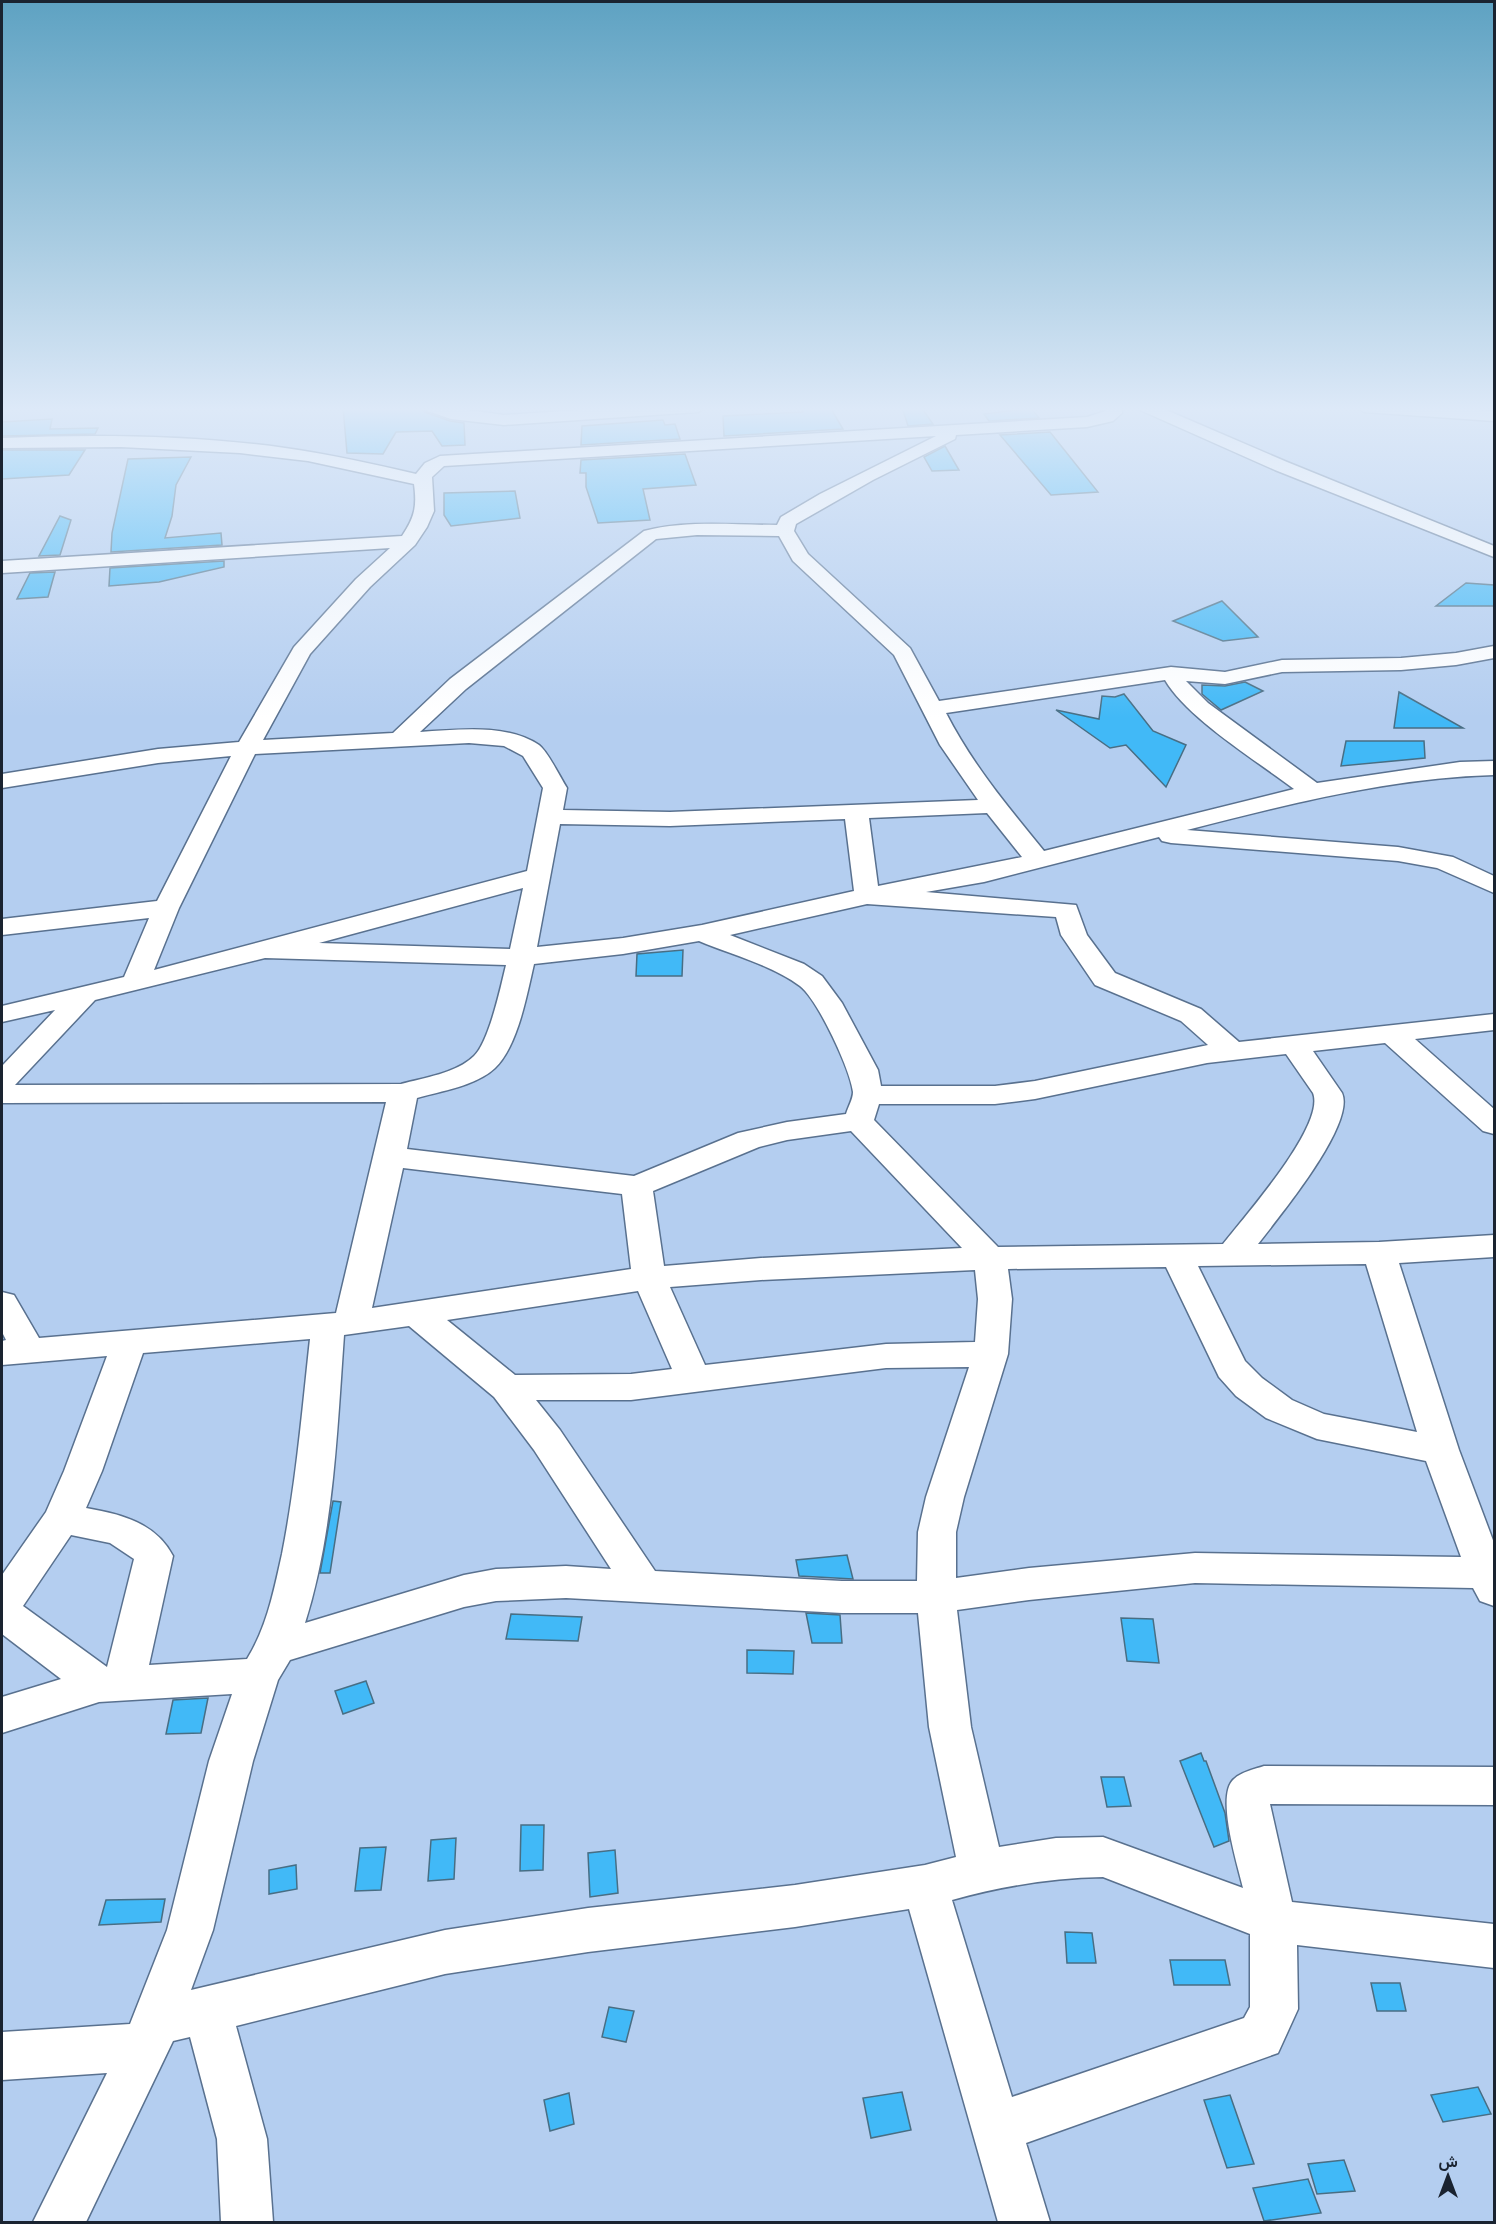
<svg xmlns="http://www.w3.org/2000/svg" width="1496" height="2224" font-family="Montserrat,Vazirmatn,sans-serif">
<rect width="100%" height="100%" fill="#b4cef0"/>
<g fill="#41b9f7" stroke="#486e84" stroke-width="1.5">
<path d="M343,407H421L424,412L450,421L464,423L465,445L442,446L432,431L396,432L383,454L347,453Z"/>
<path d="M801,407H830L843,429L724,436L723,416L803,412Z"/>
<path d="M902,407H921L933,424L908,426Z"/>
<path d="M1031,408L1039,418L989,421L984,414Z"/>
<path d="M52,419L50,429L98,428L95,434L2,436V422Z"/>
<path d="M663,420L665,425L675,424L680,439L581,445L582,426Z"/>
<path d="M1050,432L1098,492L1051,495L1000,435Z"/>
<path d="M945,446L959,470L932,471L924,457Z"/>
<path d="M2,450H85L69,475L2,479Z"/>
<path d="M685,454L696,485L643,489L650,520L598,523L586,487V473H580L581,460Z"/>
<path d="M191,457L176,485L172,516L165,538L221,533L222,545L111,552L112,533L128,459Z"/>
<path d="M515,491L520,518L451,526L444,515V493Z"/>
<path d="M60,516L71,520L60,555L39,556Z"/>
<path d="M224,561V567L159,582L109,586L110,568Z"/>
<path d="M55,572L48,597L17,599L30,573Z"/>
<path d="M1466,583L1494,585V606H1436Z"/>
<path d="M1222,601L1258,637L1223,641L1173,621Z"/>
<path d="M1245,682L1263,691L1221,710L1202,694V685L1225,686Z"/>
<path d="M1399,692L1463,728H1394Z"/>
<path d="M1124,694L1153,731L1186,745L1166,787L1126,745L1110,748L1056,710L1099,719L1102,696L1115,697Z"/>
<path d="M1346,741H1424L1425,758L1341,766Z"/>
<path d="M683,950L682,976H636L637,954Z"/>
<path d="M333,1501L341,1502L330,1573H320Z"/>
<path d="M847,1555L853,1579L799,1576L796,1560Z"/>
<path d="M806,1613L840,1615L842,1643H812Z"/>
<path d="M511,1614L582,1617L578,1641L506,1639Z"/>
<path d="M1121,1618L1153,1619L1159,1663L1127,1661Z"/>
<path d="M747,1650L794,1651L793,1674L747,1673Z"/>
<path d="M366,1681L374,1703L343,1714L335,1691Z"/>
<path d="M208,1698L201,1733L166,1734L173,1700Z"/>
<path d="M1201,1753L1204,1761H1206L1225,1813L1229,1841L1214,1847L1180,1761Z"/>
<path d="M1101,1777H1124L1131,1806L1107,1807Z"/>
<path d="M521,1825H544L543,1870L520,1871Z"/>
<path d="M456,1838L454,1879L428,1881L431,1840Z"/>
<path d="M386,1847L381,1890L355,1891L360,1848Z"/>
<path d="M615,1850L618,1893L590,1897L588,1853Z"/>
<path d="M296,1865L297,1889L269,1894V1870Z"/>
<path d="M165,1899L161,1922L99,1925L106,1900Z"/>
<path d="M1065,1932L1092,1933L1096,1963H1067Z"/>
<path d="M1170,1960H1225L1230,1985H1174Z"/>
<path d="M1371,1983H1400L1406,2011H1377Z"/>
<path d="M609,2007L634,2011L626,2042L602,2037Z"/>
<path d="M1478,2087L1491,2114L1443,2122L1431,2095Z"/>
<path d="M902,2092L911,2130L871,2138L863,2098Z"/>
<path d="M569,2093L574,2124L550,2131L544,2100Z"/>
<path d="M1230,2095L1254,2164L1227,2168L1204,2100Z"/>
<path d="M1344,2160L1355,2191L1317,2194L1308,2164Z"/>
<path d="M1308,2179L1321,2213L1264,2221L1253,2188Z"/>
</g>
<g fill="none" stroke-linecap="round" stroke-linejoin="round">
<g stroke="#59718f" stroke-width="3">
<g id="minor">
<path d="M423,407H446L504,415L627,407H706L698,412L504,425L451,419L425,410Z"/>
<path d="M1106,407H1122V413L1113,421L1087,427L956,435L955,439L873,480L796,524L794,531L808,554L910,648L939,701L1171,667L1225,672L1282,660L1401,658L1456,653L1494,646V658L1456,665L1401,670L1282,672L1225,684L1186,681L1208,703L1317,783L1460,762L1494,761V775C1390,778 1288,804 1187,830L1398,847L1453,857L1494,876V893L1437,868L1398,861L1171,843L1162,841L1159,837L984,882L926,892L1076,905L1087,935L1115,973L1201,1009L1239,1042L1494,1014V1030L1415,1039L1494,1109V1134L1483,1131L1385,1043L1313,1051L1342,1093C1356,1124 1279,1217 1258,1244L1379,1242L1494,1235V1257L1399,1263L1459,1450L1494,1543V1606L1480,1601L1473,1588L1195,1583L1029,1600L957,1610L971,1727L999,1847L1056,1838L1103,1837L1243,1888C1238,1866 1215,1795 1234,1779C1241,1772 1255,1769 1264,1766L1494,1767V1805L1270,1804L1292,1902L1494,1924V1968L1297,1945L1298,2009L1278,2053L1026,2143L1050,2222H998L909,1909L795,1927L588,1952L445,1974L236,2026L267,2139L273,2222H221L217,2139L190,2037L173,2041L86,2222H33L107,2073L2,2080V2032L130,2024L167,1930L209,1761L232,1694L99,1702L2,1733V1697L61,1679L2,1634V1575L46,1512L64,1471L107,1356L2,1365V1341L6,1340L2,1332V1292L14,1295L39,1338L336,1313L386,1102L2,1103V1066L55,1010L2,1022V1006L124,977L149,918L2,935V919L157,901L231,756L158,763L2,788V774L158,749L239,742L294,647L356,579L390,548L2,573V561L402,536C415,517 417,506 414,484L308,461L240,453L121,447L2,448V438C95,434 193,435 285,448C329,454 373,464 416,474L425,463L440,456L1087,417L1106,411ZM936,436L820,494L781,517L777,525C732,525 687,520 644,531L450,679L393,733L263,740L310,654L370,587L415,545L427,527L434,511L432,477L444,466ZM697,535L779,536L793,561L894,655L940,745L978,800L670,812L563,810L567,788C560,777 548,752 539,745C506,723 457,730 420,732L466,689L656,539ZM1165,680C1187,718 1257,761 1294,789L1044,851C1008,807 972,764 946,713ZM469,743L504,746L523,756L543,788L527,871L154,970L179,908L255,754ZM987,813L1022,857L878,886L869,818ZM845,819L854,891L702,925L623,938L537,947L560,824L670,826ZM523,888L510,949L319,943ZM867,904L1056,917L1061,935L1095,985L1181,1021L1208,1045L1035,1081L995,1086H881L878,1070L842,1003L822,976L804,964L730,935ZM699,941C732,955 772,965 800,986C818,1000 850,1069 853,1092C853,1099 848,1107 846,1114L787,1122L738,1133L634,1176L407,1149L417,1098C441,1091 476,1086 495,1068C518,1046 527,994 534,964L623,954ZM265,958L506,965C501,986 489,1042 474,1056C457,1073 423,1078 401,1084L15,1085L95,1000ZM1286,1054L1313,1093C1326,1125 1244,1217 1223,1244L998,1247L874,1120L879,1104H995L1035,1099L1207,1063ZM851,1131L962,1248L761,1258L664,1266L653,1191L759,1147L787,1140ZM403,1168L622,1194L631,1269L372,1308ZM1366,1264L1417,1432L1324,1414L1292,1400L1262,1378L1245,1361L1198,1266ZM1166,1267L1219,1377L1236,1396L1266,1418L1317,1439L1426,1461L1461,1557L1195,1553L1029,1568L956,1578V1532L964,1497L1008,1354L1012,1299L1008,1269ZM975,1270L978,1299L975,1342L886,1344L705,1365L670,1287L761,1280ZM638,1291L672,1369L631,1374L515,1375L447,1320ZM409,1326L494,1397L534,1450L611,1569L566,1566L496,1569L464,1575L305,1623C334,1531 337,1431 344,1335ZM310,1339C302,1412 296,1483 282,1554C274,1590 267,1627 247,1659L149,1665L173,1556C156,1523 121,1514 86,1508L102,1471L143,1353ZM969,1367L926,1497L918,1532L917,1581H842L655,1571L560,1430L536,1400H631L886,1368ZM71,1535L110,1543L134,1559L107,1667L23,1606ZM566,1598L842,1613H918L929,1727L956,1857L925,1865L795,1885L588,1908L445,1930L191,1990L213,1930L253,1761L278,1680L290,1660L464,1607L496,1601ZM1103,1877L1250,1934V2007L1244,2018L1012,2097L952,1900C1002,1886 1051,1878 1103,1877Z"/>
<path d="M1138,407H1159L1287,462L1494,546V557L1275,470L1140,410Z"/>
<path d="M1356,407H1433L1494,411V421L1364,412Z"/>
</g>
</g>
<use href="#minor" fill="#fff" fill-rule="evenodd"/>
</g>
<linearGradient id="sky" x2="0" y2="1"><stop stop-color="#5ea2c2"/><stop offset="0.57" stop-color="#dde9f8"/><stop offset="1" stop-color="#dde9f8" stop-opacity="0"/></linearGradient>
<rect width="1496" height="718" fill="url(#sky)"/>
<rect width="1496" height="2224" fill="none" stroke="#1a2330" stroke-width="6"/>
<g transform="translate(1448 2176)" stroke="#b4cef0" stroke-width="4.5" paint-order="stroke">
<path d="M0-4.5L10 22L0 15L-10 22Z" fill="#1a2330"/>
<text y="-9" font-size="16" font-weight="bold" text-anchor="middle" fill="#1a2330">ش</text>
</g>
</svg>
